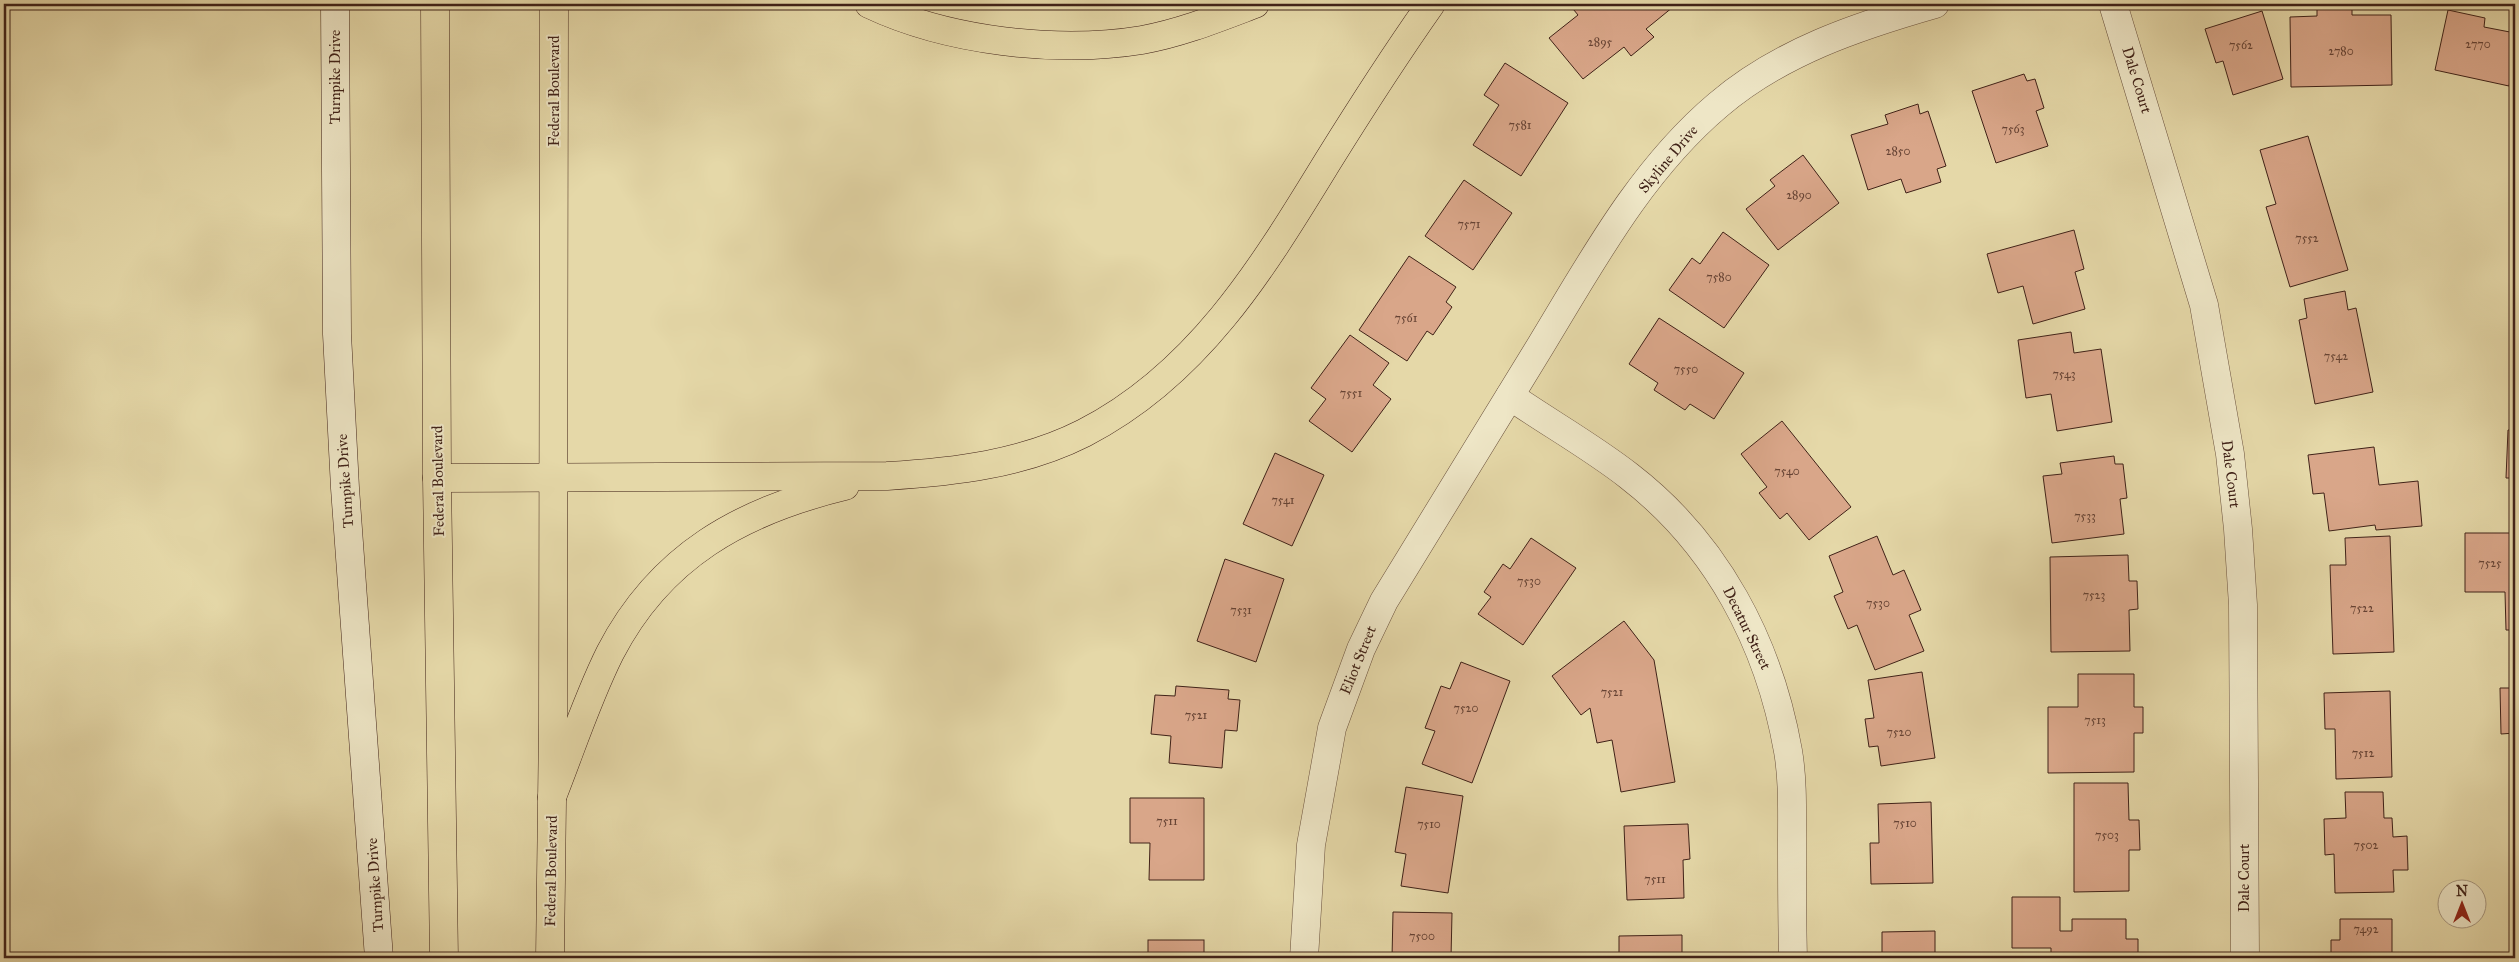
<svg xmlns="http://www.w3.org/2000/svg" width="2519" height="962" font-family="'IM FELL Great Primer',serif">
<rect width="100%" height="100%" fill="#e5d8a8"/>
<filter id="stains"><feTurbulence type="fractalNoise" baseFrequency=".004" numOctaves="4"/><feColorMatrix values="0 0 0 0 .2 0 0 0 0 .09 0 0 0 0 .02 0 0 0 .5 -.17"/></filter>
<radialGradient id="worn" r=".72"><stop offset=".6" stop-color="#630" stop-opacity="0"/><stop offset="1" stop-color="#630" stop-opacity=".3"/></radialGradient>
<g fill="#d9a689" stroke="#402218">
<path d="M1569,4H1671L1673,7L1646,29L1654,37L1631,56L1624,47L1583,79L1549,38L1578,15Z"/>
<path d="M2352,5V15H2391L2392,85L2291,87L2290,17L2317,16V6Z"/>
<path d="M2448,10L2485,18L2484,27L2515,33V56L2509,86L2435,70Z"/>
<path d="M2262,11L2283,79L2233,95L2223,61L2216,63L2205,29Z"/>
<path d="M1505,63L1568,103L1521,176L1473,145L1499,105L1484,95Z"/>
<path d="M2024,74L2027,81L2035,79L2044,108L2036,111L2048,146L1996,163L1972,91Z"/>
<path d="M1918,104L1920,114L1928,111L1946,166L1937,169L1941,182L1906,193L1901,179L1868,190L1851,135L1888,124L1885,115Z"/>
<path d="M2308,136L2348,270L2290,287L2266,207L2276,204L2260,150Z"/>
<path d="M1803,155L1839,203L1778,250L1746,209L1775,186L1770,180Z"/>
<path d="M1464,180L1512,213L1473,270L1425,236Z"/>
<path d="M2074,230L2084,269L2075,272L2085,309L2033,324L2023,286L1998,293L1987,254Z"/>
<path d="M1723,232L1769,265L1724,328L1669,290L1692,258L1700,264Z"/>
<path d="M1409,256L1456,287L1446,302L1452,307L1433,335L1427,331L1407,361L1359,330Z"/>
<path d="M2345,291L2348,310L2356,308L2373,392L2315,404L2299,320L2307,318L2304,299Z"/>
<path d="M1659,318L1744,373L1714,419L1690,404L1685,410L1654,390L1658,383L1629,364Z"/>
<path d="M2071,332L2074,353L2101,349L2112,422L2057,431L2051,394L2026,398L2018,340Z"/>
<path d="M1350,335L1389,363L1373,385L1391,399L1352,452L1309,421L1326,399L1311,388Z"/>
<path d="M1782,421L1851,507L1809,540L1787,513L1780,519L1759,493L1767,487L1741,454Z"/>
<path d="M2508,430H2515V478H2506Z"/>
<path d="M2374,447L2379,485L2418,481L2422,526L2376,530L2375,525L2329,531L2324,493L2313,494L2308,455Z"/>
<path d="M1275,453L1324,475L1292,546L1243,524Z"/>
<path d="M2114,456L2115,464H2123L2127,498L2120,499L2124,534L2052,543L2043,476L2062,474L2060,463Z"/>
<path d="M2465,533H2515V630H2506L2505,592H2465Z"/>
<path d="M1877,536L1893,575L1904,570L1921,610L1909,615L1924,651L1875,670L1857,625L1848,629L1834,596L1843,592L1829,556Z"/>
<path d="M2390,536L2394,652L2333,654L2330,565H2346L2345,538Z"/>
<path d="M1531,538L1576,568L1523,645L1478,614L1491,597L1484,592L1503,564L1510,569Z"/>
<path d="M2128,555L2129,581H2137L2138,609L2129,610L2130,651L2051,652L2050,557Z"/>
<path d="M1225,559L1284,579L1256,662L1197,641Z"/>
<path d="M1624,621L1654,660L1675,782L1621,792L1612,740L1597,743L1590,708L1581,715L1552,676Z"/>
<path d="M1461,662L1510,681L1472,783L1422,764L1435,731L1425,728L1441,686L1450,689Z"/>
<path d="M1922,672L1935,758L1881,766L1878,746L1869,747L1865,719L1874,718L1868,680Z"/>
<path d="M2078,674H2134V707H2143V733H2134V772L2048,773V707H2078Z"/>
<path d="M1176,686L1229,690L1228,699L1240,700L1237,731L1225,730L1222,768L1169,763L1171,736L1151,734L1155,695L1175,696Z"/>
<path d="M2500,688H2515V733L2501,734Z"/>
<path d="M2390,691L2392,777L2336,779L2335,729H2325L2324,693Z"/>
<path d="M2074,783H2128L2129,820H2139L2140,850H2129V891L2074,892Z"/>
<path d="M1406,787L1463,796L1448,893L1401,886L1406,854L1395,852Z"/>
<path d="M2345,792H2383L2384,818H2392L2393,837L2407,836L2408,870H2393L2394,892L2335,893L2334,854L2325,855L2324,819L2346,818Z"/>
<path d="M1130,798H1204V880H1149L1150,843H1130Z"/>
<path d="M1931,802L1933,883L1871,884L1870,843H1879L1878,804Z"/>
<path d="M1688,824L1690,859L1683,860L1684,898L1627,900L1624,826Z"/>
<path d="M2012,897H2060V931H2072V919H2126V939H2138V958H2051V948H2012Z"/>
<path d="M1393,912L1452,913L1451,958H1392Z"/>
<path d="M2340,919H2392V958H2331V940H2340Z"/>
<path d="M1935,931V958H1882V932Z"/>
<path d="M1682,935V958H1619V936Z"/>
<rect x="1148" y="940" width="56" height="18"/>
</g>
<g fill="none" stroke-linecap="round" stroke-linejoin="round">
<g stroke="#69503c" stroke-width="29">
<g id="street">
<path d="M2113,4L2204,305L2230,454L2238,529L2243,605L2245,958"/>
<path d="M1510,396C1549,423 1592,447 1629,476C1717,544 1769,643 1788,751C1793,780 1792,811 1792,841C1792,880 1792,919 1793,958"/>
<path d="M1304,958L1311,845L1332,728L1361,649L1384,601C1436,516 1489,431 1541,345C1592,261 1641,170 1718,105C1780,52 1858,26 1935,4"/>
</g>
</g>
<g stroke="#402218" stroke-width="29">
<path id="secondary" d="M335,4L337,334L345,488L379,958"/>
</g>
<g stroke="#402218" stroke-width="29">
<g id="primary">
<path d="M435,4L437,478L444,958"/>
<path d="M550,958L553,723L554,4"/>
</g>
</g>
<g stroke="#402218" stroke-width="29">
<g id="highway">
<path d="M869,4C947,41 1057,54 1142,40C1181,33 1218,18 1255,4"/>
<path d="M437,478L887,476C954,472 1023,464 1084,433C1199,374 1263,267 1328,161C1361,108 1395,55 1431,4"/>
<path d="M552,797C571,749 587,699 610,653C660,556 741,511 845,486"/>
</g>
</g>
<use href="#street" stroke="#eee6c6" stroke-width="28"/>
<use href="#secondary" stroke="#eee6c6" stroke-width="28"/>
<use href="#primary" stroke="#e5d8a8" stroke-width="28"/>
<use href="#highway" stroke="#e5d8a8" stroke-width="28"/>
</g>
<g text-anchor="middle" stroke-width="4" stroke-linejoin="round" paint-order="stroke">
<g font-size="12" fill="#664334">
<text x="1600" y="46">2895</text>
<text x="2478" y="48">2770</text>
<text x="2241" y="49">7562</text>
<text x="2341" y="55">2780</text>
<text x="1520" y="129">7581</text>
<text x="2013" y="133">7563</text>
<text x="1898" y="155">2850</text>
<text x="1799" y="199">2890</text>
<text x="1469" y="228">7571</text>
<text x="2307" y="242">7552</text>
<text x="1719" y="281">7580</text>
<text x="1406" y="322">7561</text>
<text x="2336" y="360">7542</text>
<text x="1686" y="373">7550</text>
<text x="2064" y="378">7543</text>
<text x="1351" y="397">7551</text>
<text x="1787" y="475">7540</text>
<text x="1283" y="504">7541</text>
<text x="2085" y="520">7533</text>
<text x="2490" y="567">7525</text>
<text x="1529" y="585">7530</text>
<text x="2094" y="599">7523</text>
<text x="1878" y="607">7530</text>
<text x="2362" y="612">7522</text>
<text x="1241" y="614">7531</text>
<text x="1612" y="696">7521</text>
<text x="1466" y="712">7520</text>
<text x="1196" y="719">7521</text>
<text x="2095" y="724">7513</text>
<text x="1899" y="736">7520</text>
<text x="2363" y="757">7512</text>
<text x="1167" y="825">7511</text>
<text x="1905" y="827">7510</text>
<text x="1429" y="828">7510</text>
<text x="2107" y="839">7503</text>
<text x="2366" y="849">7502</text>
<text x="1655" y="883">7511</text>
<text x="2366" y="933">7492</text>
<text x="1422" y="940">7500</text>
</g>
<g font-size="15" fill="#402218" stroke="#eee6c6">
<text transform="translate(335 77) rotate(-90)" y="5">Turnpike Drive</text>
<text transform="translate(2137 80) rotate(73)" y="5">Dale Court</text>
<text transform="translate(554 91) rotate(-90)" y="5">Federal Boulevard</text>
<text transform="translate(1668 159) rotate(-50)" y="5">Skyline Drive</text>
<text transform="translate(2231 474) rotate(83)" y="5">Dale Court</text>
<text transform="translate(345 481) rotate(-94)" y="5">Turnpike Drive</text>
<text transform="translate(438 481) rotate(-91)" y="5">Federal Boulevard</text>
<text transform="translate(1747 628) rotate(64)" y="5">Decatur Street</text>
<text transform="translate(1358 660) rotate(-68)" y="5">Eliot Street</text>
<text transform="translate(551 871) rotate(-89)" y="5">Federal Boulevard</text>
<text transform="translate(2244 878) rotate(-90)" y="5">Dale Court</text>
<text transform="translate(375 885) rotate(-94)" y="5">Turnpike Drive</text>
</g>
</g>
<rect width="2519" height="962" fill="none" stroke="#e5d8a8" stroke-width="20"/>
<rect x="5" y="5" width="2509" height="952" fill="none" stroke="#402218" stroke-width="2.5"/>
<rect x="10" y="10" width="2499" height="942" fill="none" stroke="#402218"/>
<g transform="translate(2462 904)"><circle r="24" fill="#eee6c6" stroke="#a89880"/>
<path d="M0-4L9 19L0 12L-9 19Z" fill="#8f2418"/>
<text y="-8" font-size="14" font-weight="bold" text-anchor="middle" fill="#402218">N</text>
</g>
<rect width="100%" height="100%" filter="url(#stains)"/>
<rect width="100%" height="100%" fill="url(#worn)"/>
</svg>
